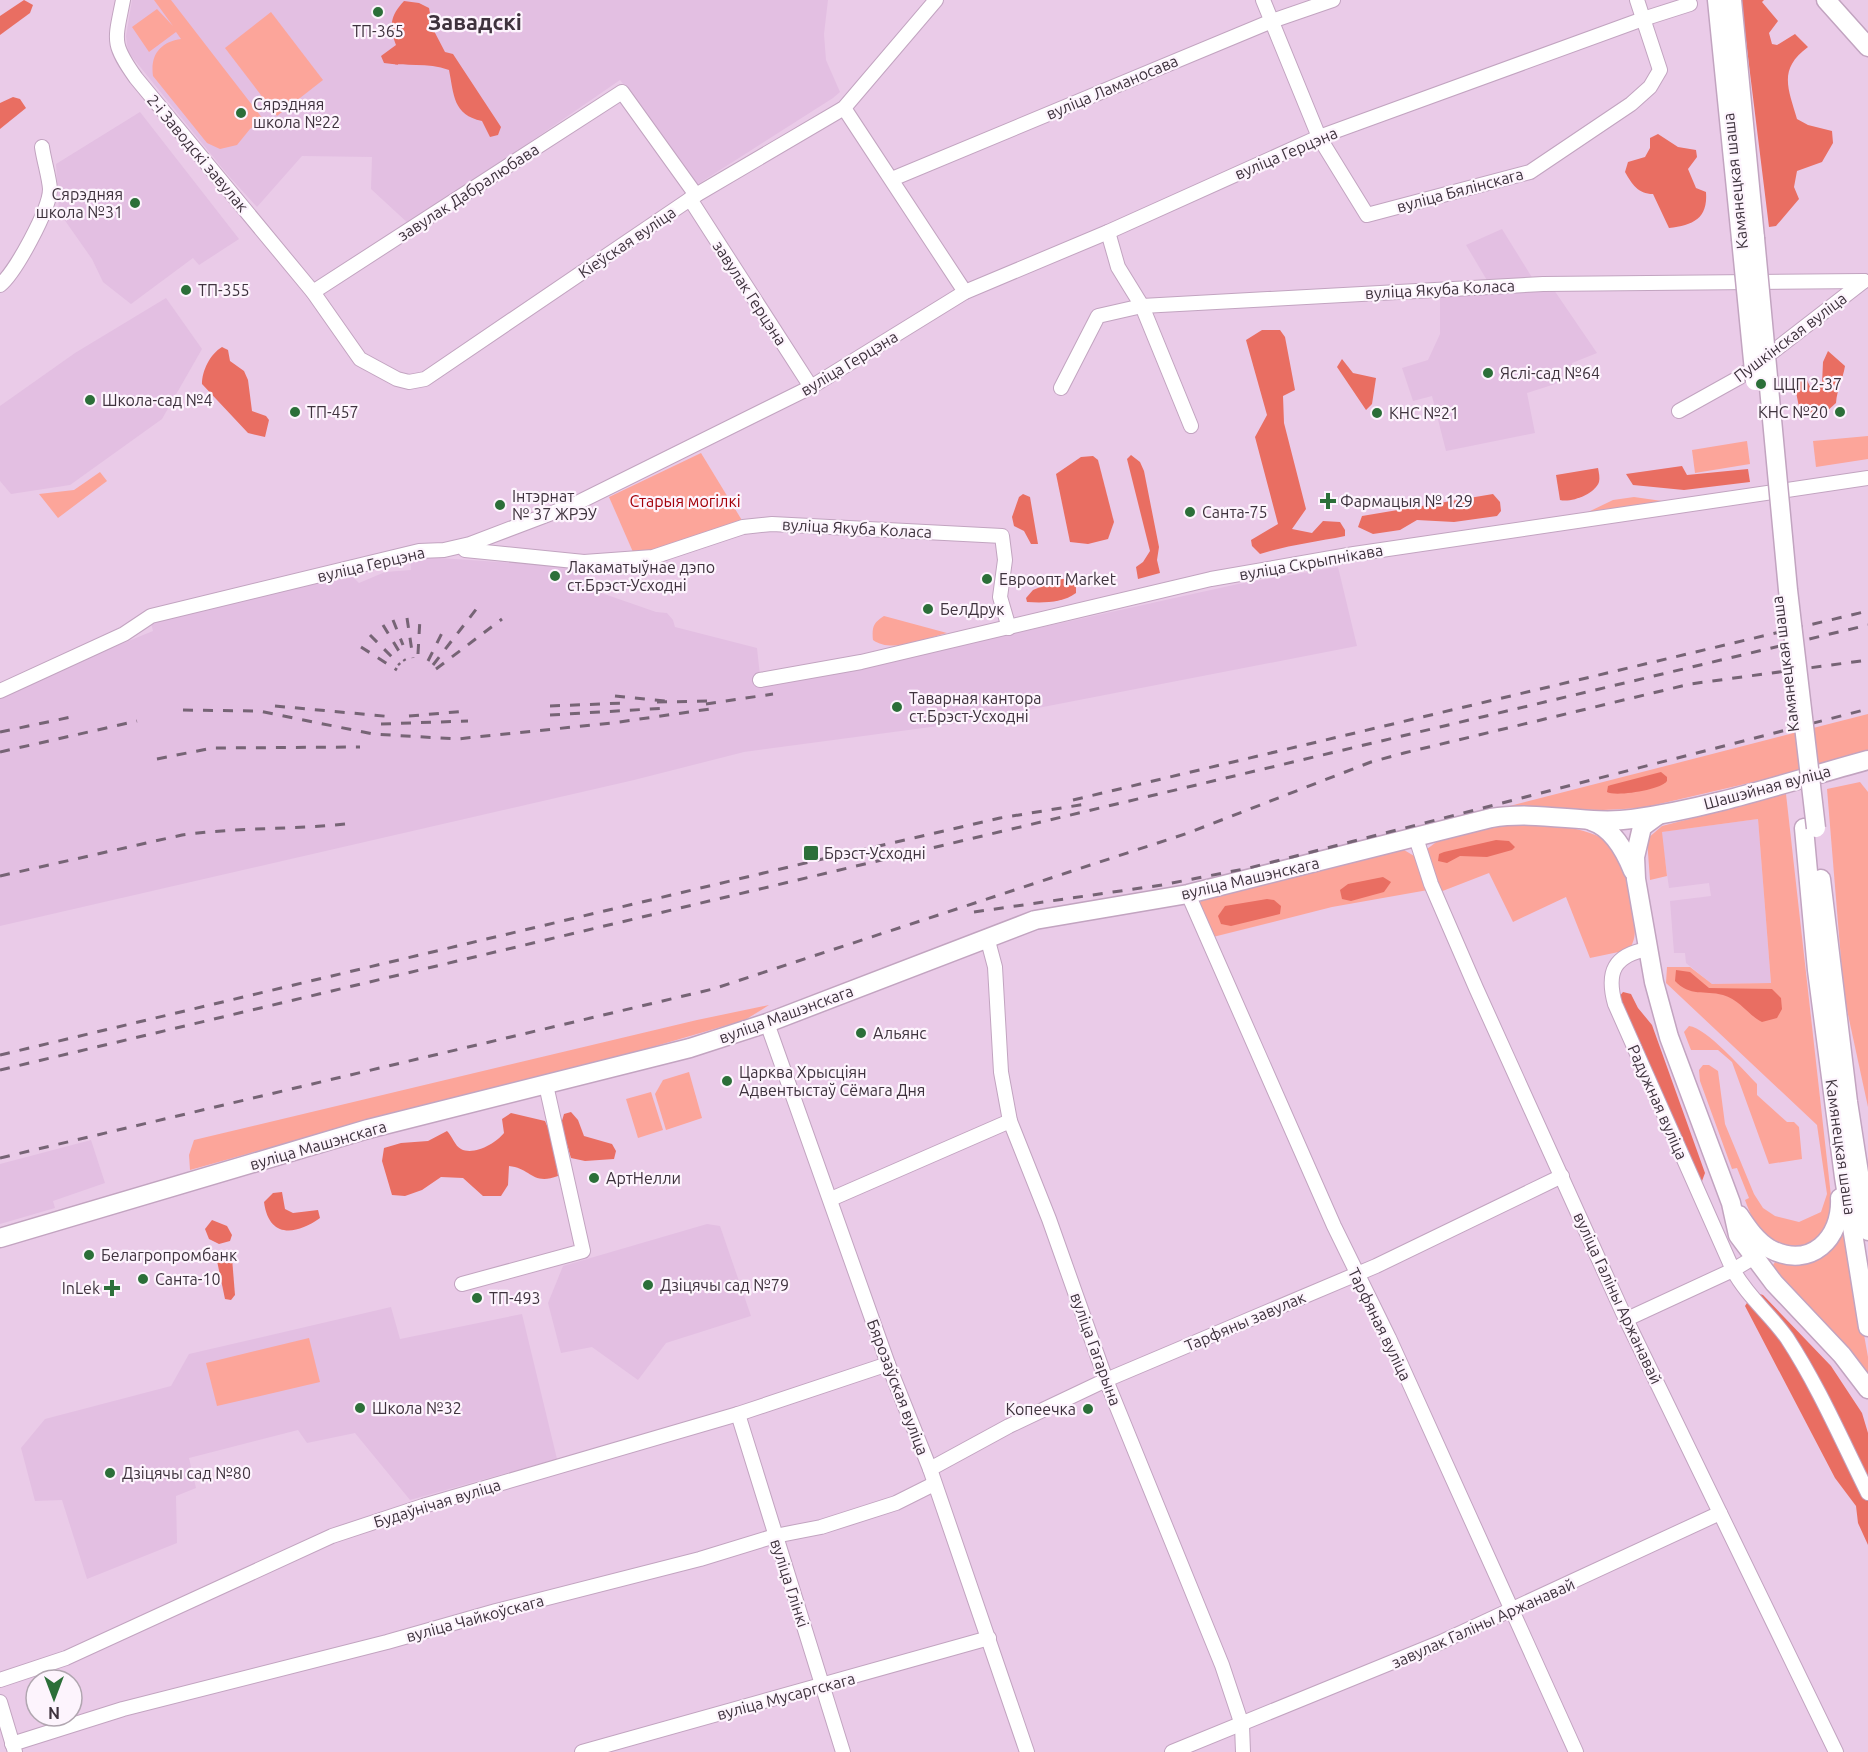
<svg xmlns="http://www.w3.org/2000/svg" width="1868" height="1752" font-family="Ubuntu,sans-serif">
<rect width="100%" height="100%" fill="#eacbe8"/>
<g fill="#e3bfe2">
<path d="M132,0H828L824,34L826,60L840,92L833,98L695,186L656,127L620,80L410,225L371,189L372,157L302,156L257,207L227,174L128,52L126,36Z"/>
<path d="M140,112L239,239L199,265L193,258L131,304L103,282L92,259L59,212L56,164Z"/>
<path d="M1502,229L1533,279L1488,282L1466,245Z"/>
<path d="M1554,290L1597,353L1572,363L1574,378L1527,393L1535,433L1446,451L1432,396L1413,401L1402,368L1428,360L1440,334V296Z"/>
<path d="M166,298L202,349L162,419L70,485L11,494L0,481V406L75,353Z"/>
<path d="M410,556L559,566L588,570L587,588L656,612L667,613L673,620L675,627L757,648L761,685L822,676L1238,584L1338,567L1357,646L961,723L744,752L634,780L0,926V698L60,669L153,631L150,619L352,576L359,583L385,572L411,570Z"/>
<path d="M1758,819L1771,983L1712,984L1686,963L1685,953H1674L1670,901L1711,896L1709,883L1669,888L1661,832Z"/>
<path d="M91,1140L105,1183L53,1201L55,1208L0,1224V1164Z"/>
<path d="M707,1224L720,1226L751,1316L666,1343L638,1380L592,1347L561,1353L548,1303L563,1266Z"/>
<path d="M391,1307L400,1339L522,1314L557,1459L410,1500L355,1433L307,1443L298,1430L189,1458L196,1488L176,1496L177,1543L87,1579L62,1500L35,1501L21,1448L45,1419L171,1386L189,1354Z"/>
</g>
<g fill="#fca59a">
<path d="M154,0H171L263,119L250,129L237,145L220,149L207,143L153,76C150,54 161,42 181,39L176,32L149,52L132,27L157,9L173,26Z"/>
<path d="M271,12L323,80L277,116L225,48Z"/>
<path d="M1868,436V459L1816,467L1813,441Z"/>
<path d="M1747,441L1750,464L1695,473L1692,450Z"/>
<path d="M701,453L743,522L662,549L633,552L609,497Z"/>
<path d="M100,472L107,481L58,518L39,494L74,490Z"/>
<path d="M1634,497L1662,501L1584,514L1613,500Z"/>
<path d="M884,616L947,633C926,638 892,654 873,640C872,627 873,623 884,616Z"/>
<path d="M1868,714V750L1762,780L1642,808L1603,810L1502,808Z"/>
<path d="M1860,782L1868,792V1107L1844,996L1827,789Z"/>
<path d="M1786,794L1832,1205C1829,1239 1796,1263 1766,1237C1755,1227 1750,1213 1745,1200L1749,1198L1737,1168L1732,1169L1700,1081L1699,1070L1703,1065H1709L1718,1071L1725,1124L1754,1194L1763,1208L1775,1216L1799,1222L1821,1212L1827,1194L1817,1125L1666,983L1667,967H1690L1712,984L1771,983L1758,819L1662,832L1667,876L1650,880L1647,839L1662,826Z"/>
<path d="M1505,821C1534,824 1601,823 1618,853C1627,869 1629,888 1632,906C1634,920 1639,939 1628,950L1590,958L1566,897L1513,922L1489,873L1440,892L1427,849L1439,840Z"/>
<path d="M1404,850L1416,857L1428,890L1332,907L1213,937L1199,903L1206,897Z"/>
<path d="M769,1005L745,1020L618,1057L403,1110L190,1170L189,1155L194,1140L697,1020Z"/>
<path d="M1689,1026C1707,1028 1743,1070 1757,1084V1095L1787,1122H1794L1799,1127L1802,1159L1769,1164L1732,1062L1718,1050H1691L1684,1032Z"/>
<path d="M689,1072L702,1118L666,1130L655,1094L663,1080Z"/>
<path d="M651,1092L663,1130L638,1138L626,1099Z"/>
<path d="M1845,1229L1868,1357V1377L1770,1269L1778,1258L1837,1241Z"/>
<path d="M309,1338L320,1382L217,1406L206,1363Z"/>
</g>
<g fill="#e96e62">
<path d="M24,0L33,5L30,13L0,35V16Z"/>
<path d="M1741,0H1764L1762,2L1778,21L1769,33L1772,44L1777,45L1795,34L1808,47C1778,69 1788,88 1797,119L1808,125L1832,131L1833,143L1822,162L1797,171L1794,187L1799,199L1776,226L1769,227Z"/>
<path d="M404,1L419,3L429,8L433,29L445,52L453,54L501,127L498,135L490,137L482,121C453,115 454,95 449,70C427,62 406,67 384,63L381,56L396,45C389,26 390,16 404,1Z"/>
<path d="M13,97L20,99L26,108L0,129V103Z"/>
<path d="M1658,134L1678,147L1696,150L1697,157L1688,169L1696,188L1706,192C1708,219 1693,225 1669,228L1653,194C1638,194 1632,184 1625,172L1628,162L1645,157L1650,148V138Z"/>
<path d="M1262,330H1280L1285,337L1295,390L1283,396L1284,423L1306,509L1292,529L1312,533L1323,521L1340,522L1345,530V536C1316,542 1288,545 1260,554L1252,546L1251,540L1278,524L1255,437L1267,415L1246,340Z"/>
<path d="M222,347L228,350L230,361L244,371L248,380L252,411L266,416L269,420L265,437L248,433L202,384C202,371 210,354 222,347Z"/>
<path d="M1828,351L1845,366C1843,379 1837,389 1836,403L1826,412L1813,419L1799,407L1795,387L1797,377L1807,380L1811,389L1822,384L1823,362Z"/>
<path d="M1342,359L1353,373L1376,378L1372,404L1366,410L1337,367Z"/>
<path d="M1131,455L1140,462L1144,471L1159,547L1157,560L1160,573L1138,579L1136,567L1143,562L1150,551L1127,459Z"/>
<path d="M1093,456L1098,460L1114,522L1108,539L1088,544L1070,542L1056,474L1081,457Z"/>
<path d="M1682,466L1687,475L1748,469L1750,482L1684,490L1633,485L1626,474Z"/>
<path d="M1598,468C1599,473 1600,478 1599,482C1595,494 1571,503 1560,500L1556,475Z"/>
<path d="M1023,494L1030,497L1038,544H1031L1024,531L1014,526L1012,517L1019,497Z"/>
<path d="M1493,494L1500,502L1501,511L1497,516L1454,522L1417,520L1400,530L1373,534L1358,527L1362,516Z"/>
<path d="M1060,579H1076V593C1063,603 1043,603 1027,602L1026,598L1033,590Z"/>
<path d="M1661,772L1667,777V781C1661,790 1615,797 1607,792L1608,786L1611,785Z"/>
<path d="M1496,840L1509,841L1515,847L1512,850L1487,857L1460,856L1447,863L1438,861L1439,854L1444,852Z"/>
<path d="M1383,877L1391,882L1384,892L1351,901L1342,899L1340,890L1348,884Z"/>
<path d="M1267,899L1274,900L1281,906L1280,914L1231,926L1221,924L1218,916L1225,906Z"/>
<path d="M1676,970L1690,972L1709,988L1772,989L1781,998L1782,1009L1777,1018L1762,1022C1748,1015 1739,999 1723,995C1704,990 1690,997 1675,981Z"/>
<path d="M1623,992L1631,994L1638,1008L1652,1025L1705,1173L1702,1181L1699,1182L1619,997Z"/>
<path d="M571,1112L578,1120L584,1136L612,1144L616,1151L614,1159L585,1161L571,1158L561,1124L564,1114Z"/>
<path d="M511,1113L545,1121L553,1139L558,1176C532,1186 531,1168 509,1166L508,1185L501,1196H483L463,1178L441,1177L422,1190L405,1196L392,1195L382,1161L384,1148L401,1143L428,1141L447,1131C452,1136 455,1146 461,1149C474,1156 496,1143 504,1133L502,1119Z"/>
<path d="M282,1192L285,1209L293,1213L318,1210L320,1218C296,1235 269,1239 264,1202L273,1193Z"/>
<path d="M212,1220L227,1226L232,1235L230,1241L219,1244L209,1239L205,1229Z"/>
<path d="M224,1254L232,1258L235,1295L231,1300L225,1299L216,1256Z"/>
<path d="M1754,1292L1763,1295L1831,1366L1862,1413L1868,1433V1545L1858,1523L1856,1506L1835,1478L1745,1306Z"/>
</g>
<g fill="none" stroke-linecap="round" stroke-linejoin="round">
<g stroke="#c2a4c0" stroke-width="16">
<g id="minor">
<path d="M123,0C115,41 111,43 136,78L313,292L360,359L397,379L409,382L425,379L696,195L844,108L936,0"/>
<path d="M1263,0L1319,137L1367,215L1530,172L1631,104L1650,87L1660,70L1637,0"/>
<path d="M844,108L965,292"/>
<path d="M892,179L1272,21L1333,0"/>
<path d="M690,199L811,387"/>
<path d="M1108,232L1118,267L1142,306L1191,426"/>
<path d="M0,285C15,273 50,209 50,189C49,176 44,161 42,147"/>
<path d="M313,292L622,92L696,195"/>
<path d="M1061,388L1098,316L1142,306L1543,284L1864,281"/>
<path d="M1679,411L1740,377L1864,281"/>
<path d="M465,550L584,562L653,557L743,527L772,524L1002,536L1005,560L1000,597L1009,628"/>
<path d="M760,680L861,662L1211,579L1354,554L1868,478"/>
<path d="M0,691L124,634L151,616L419,551L444,550L470,544L573,505L811,387L965,292L1108,232L1319,137L1643,19L1690,4"/>
<path d="M1416,838L1431,884L1476,988L1623,1313L1836,1752"/>
<path d="M1188,894L1334,1226L1389,1338L1576,1752"/>
<path d="M987,937L995,967L1001,1072L1010,1121L1049,1219L1106,1380L1222,1665L1242,1725L1243,1752"/>
<path d="M1648,949C1614,955 1606,972 1615,1004L1733,1270C1747,1296 1770,1314 1787,1338C1819,1387 1842,1441 1868,1493"/>
<path d="M767,1023L888,1364L930,1469L1027,1752"/>
<path d="M831,1199L1010,1121"/>
<path d="M462,1284L583,1251L546,1085"/>
<path d="M1627,1319L1733,1270L1753,1258"/>
<path d="M738,1414L843,1752"/>
<path d="M930,1469L1009,1426L1106,1380L1376,1266L1562,1176"/>
<path d="M0,1680L66,1658L332,1536L423,1506L738,1414L888,1364"/>
<path d="M0,1702L15,1752"/>
<path d="M12,1744L123,1709L387,1642L496,1611L700,1559L775,1536L821,1527L896,1503L934,1484"/>
<path d="M582,1752L989,1638"/>
<path d="M1172,1752L1439,1643L1720,1513"/>
</g>
</g>
<g stroke="#c2a4c0" stroke-width="21">
<g id="major">
<path d="M1717,0L1741,239"/>
<path d="M1732,0L1755,238"/>
<path d="M1826,0L1868,47"/>
<path d="M1657,816L1642,827L1635,857L1636,879L1654,982L1669,1037L1731,1203L1738,1235L1774,1283L1842,1355L1868,1389"/>
<path d="M1591,821C1613,828 1625,851 1633,871"/>
<path d="M1804,828L1817,970L1844,1177L1868,1327"/>
<path d="M1821,879L1848,1102L1868,1231"/>
<path d="M1739,1215C1747,1227 1756,1241 1770,1249C1811,1270 1842,1238 1840,1198"/>
<path d="M0,1238L368,1129L690,1048L767,1023L1035,920L1188,894L1491,818C1540,810 1586,825 1632,819C1712,808 1791,781 1868,760"/>
</g>
</g>
<use href="#minor" stroke="#fff" stroke-width="14"/>
<use href="#major" stroke="#fff" stroke-width="18"/>
<g stroke="#766475" stroke-width="3" stroke-dasharray="10 10" stroke-linecap="butt">
<path d="M407,618L413,658"/>
<path d="M393,620L403,645"/>
<path d="M383,625L405,661"/>
<path d="M370,635L400,665"/>
<path d="M361,647L397,670"/>
<path d="M418,654L420,618"/>
<path d="M428,661L445,627"/>
<path d="M433,665L481,603"/>
<path d="M436,669L502,619"/>
<path d="M615,696L666,701"/>
<path d="M657,702L714,701"/>
<path d="M706,704L773,694"/>
<path d="M275,706L394,717"/>
<path d="M550,706L624,703"/>
<path d="M183,710L259,711L373,734L457,739L612,723L717,708"/>
<path d="M550,715L667,708"/>
<path d="M409,716L467,711"/>
<path d="M381,724L468,721"/>
<path d="M0,732L76,716"/>
<path d="M0,752L137,721"/>
<path d="M157,759L212,748L360,747"/>
<path d="M1073,800L1868,611"/>
<path d="M0,876L182,835C238,827 296,830 353,823"/>
<path d="M974,912L1162,885L1249,868L1868,709"/>
<path d="M0,1055L814,861L1000,818L1086,804"/>
<path d="M0,1070L1868,625"/>
<path d="M0,1158L713,989L1188,833L1371,762L1404,753L1690,684L1868,660"/>
</g>
<g stroke="#c2a4c0" stroke-width="21" stroke-linecap="butt">
<g id="major-bridge">
<path d="M1755,238L1788,590L1816,828"/>
<path d="M1741,239L1755,381"/>
</g>
</g>
<use href="#major-bridge" stroke="#fff" stroke-width="18"/>
</g>
<g fill="#2c6f39" stroke="#fdf4fd" stroke-width="2">
<circle cx="378" cy="12" r="6"/>
<circle cx="241" cy="113" r="6"/>
<circle cx="135" cy="203" r="6"/>
<circle cx="186" cy="290" r="6"/>
<circle cx="1488" cy="373" r="6"/>
<circle cx="1761" cy="384" r="6"/>
<circle cx="90" cy="400" r="6"/>
<circle cx="295" cy="412" r="6"/>
<circle cx="1840" cy="412" r="6"/>
<circle cx="1377" cy="413" r="6"/>
<path d="M1325 492h6v6h6v6h-6v6h-6v-6h-6v-6h6z"/>
<circle cx="500" cy="505" r="6"/>
<circle cx="1190" cy="512" r="6"/>
<circle cx="555" cy="576" r="6"/>
<circle cx="987" cy="579" r="6"/>
<circle cx="928" cy="609" r="6"/>
<circle cx="897" cy="707" r="6"/>
<rect x="803" y="845" width="16" height="16" rx="3"/>
<circle cx="861" cy="1033" r="6"/>
<circle cx="727" cy="1081" r="6"/>
<circle cx="594" cy="1178" r="6"/>
<circle cx="89" cy="1255" r="6"/>
<circle cx="143" cy="1279" r="6"/>
<circle cx="648" cy="1285" r="6"/>
<path d="M109 1279h6v6h6v6h-6v6h-6v-6h-6v-6h6z"/>
<circle cx="477" cy="1298" r="6"/>
<circle cx="360" cy="1408" r="6"/>
<circle cx="1088" cy="1409" r="6"/>
<circle cx="110" cy="1473" r="6"/>
</g>
<g text-anchor="middle" stroke-width="4.5" stroke-linejoin="round" paint-order="stroke">
<g font-size="16" fill="#3e323d" stroke="#fdf4fd" text-anchor="start">
<text x="378" y="37" text-anchor="middle">ТП-365</text>
<text x="253" y="110">Сярэдняя<tspan x="253" dy="18">школа №22</tspan></text>
<text x="123" y="200" text-anchor="end">Сярэдняя<tspan x="123" dy="18">школа №31</tspan></text>
<text x="198" y="296">ТП-355</text>
<text x="1500" y="379">Яслі-сад №64</text>
<text x="1773" y="390">ЦЦП 2-37</text>
<text x="102" y="406">Школа-сад №4</text>
<text x="307" y="418">ТП-457</text>
<text x="1828" y="418" text-anchor="end">КНС №20</text>
<text x="1389" y="419">КНС №21</text>
<text x="512" y="502">Інтэрнат<tspan x="512" dy="18">№ 37 ЖРЭУ</tspan></text>
<text x="1340" y="507">Фармацыя № 129</text>
<text x="1202" y="518">Санта-75</text>
<text x="567" y="573">Лакаматыўнае дэпо<tspan x="567" dy="18">ст.Брэст-Усходні</tspan></text>
<text x="999" y="585">Евроопт Market</text>
<text x="940" y="615">БелДрук</text>
<text x="909" y="704">Таварная кантора<tspan x="909" dy="18">ст.Брэст-Усходні</tspan></text>
<text x="824" y="859">Брэст-Усходні</text>
<text x="873" y="1039">Альянс</text>
<text x="739" y="1078">Царква Хрысціян<tspan x="739" dy="18">Адвентыстаў Сёмага Дня</tspan></text>
<text x="606" y="1184">АртНелли</text>
<text x="101" y="1261">Белагропромбанк</text>
<text x="155" y="1285">Санта-10</text>
<text x="660" y="1291">Дзіцячы сад №79</text>
<text x="100" y="1294" text-anchor="end">InLek</text>
<text x="489" y="1304">ТП-493</text>
<text x="372" y="1414">Школа №32</text>
<text x="1076" y="1415" text-anchor="end">Копеечка</text>
<text x="122" y="1479">Дзіцячы сад №80</text>
</g>
<g font-size="16" fill="#3e323d" stroke="#fdf4fd">
<text transform="translate(1112 87) rotate(-23)" y="6">вуліца Ламаносава</text>
<text transform="translate(198 153) rotate(50)" y="6">2-і Заводскі завулак</text>
<text transform="translate(1286 153) rotate(-23)" y="6">вуліца Герцэна</text>
<text transform="translate(1735 181) rotate(-96)" y="6">Камянецкая шаша</text>
<text transform="translate(1460 190) rotate(-15)" y="6">вуліца Бялінскага</text>
<text transform="translate(468 192) rotate(-33)" y="6">завулак Дабралюбава</text>
<text transform="translate(627 242) rotate(-34)" y="6">Кіеўская вуліца</text>
<text transform="translate(1440 289) rotate(-3)" y="6">вуліца Якуба Коласа</text>
<text transform="translate(750 293) rotate(57)" y="6">завулак Герцэна</text>
<text transform="translate(1790 337) rotate(-37)" y="6">Пушкінская вуліца</text>
<text transform="translate(849 363) rotate(-31)" y="6">вуліца Герцэна</text>
<text transform="translate(857 528) rotate(3)" y="6">вуліца Якуба Коласа</text>
<text transform="translate(1311 562) rotate(-10)" y="6">вуліца Скрыпнікава</text>
<text transform="translate(371 564) rotate(-13)" y="6">вуліца Герцэна</text>
<text transform="translate(1785 664) rotate(-97)" y="6">Камянецкая шаша</text>
<text transform="translate(1767 787) rotate(-15)" y="6">Шашэйная вуліца</text>
<text transform="translate(1250 878) rotate(-13)" y="6">вуліца Машэнскага</text>
<text transform="translate(786 1014) rotate(-20)" y="6">вуліца Машэнскага</text>
<text transform="translate(1658 1102) rotate(66)" y="6">Радужная вуліца</text>
<text transform="translate(318 1145) rotate(-16)" y="6">вуліца Машэнскага</text>
<text transform="translate(1841 1147) rotate(82)" y="6">Камянецкая шаша</text>
<text transform="translate(1618 1298) rotate(65)" y="6">вуліца Галіны Аржанавай</text>
<text transform="translate(1245 1321) rotate(-23)" y="6">Тарфяны завулак</text>
<text transform="translate(1380 1324) rotate(64)" y="6">Тарфяная вуліца</text>
<text transform="translate(1096 1349) rotate(70)" y="6">вуліца Гагарына</text>
<text transform="translate(898 1387) rotate(69)" y="6">Бярозаўская вуліца</text>
<text transform="translate(437 1503) rotate(-17)" y="6">Будаўнічая вуліца</text>
<text transform="translate(790 1583) rotate(72)" y="6">вуліца Глінкі</text>
<text transform="translate(475 1618) rotate(-15)" y="6">вуліца Чайкоўскага</text>
<text transform="translate(1483 1623) rotate(-24)" y="6">завулак Галіны Аржанавай</text>
<text transform="translate(786 1696) rotate(-15)" y="6">вуліца Мусаргскага</text>
</g>
<g font-size="16" fill="#a30009" stroke="#fdf4fd">
<text x="685" y="507">Старыя могілкі</text>
</g>
<g font-size="22" font-weight="bold" fill="#3e323d" stroke="#fdf4fd">
<text x="475" y="30">Завадскі</text>
</g>
</g>
<g transform="translate(54 1698) rotate(180)"><circle r="28" fill="#fdf4fd" stroke="#b1a6b0" stroke-width="1.5"/>
<path d="M0-4.5L10 22L0 15L-10 22Z" fill="#2c6f39"/>
<text y="-9" font-size="16" font-weight="bold" text-anchor="middle" fill="#3e323d">N</text>
</g>
</svg>
